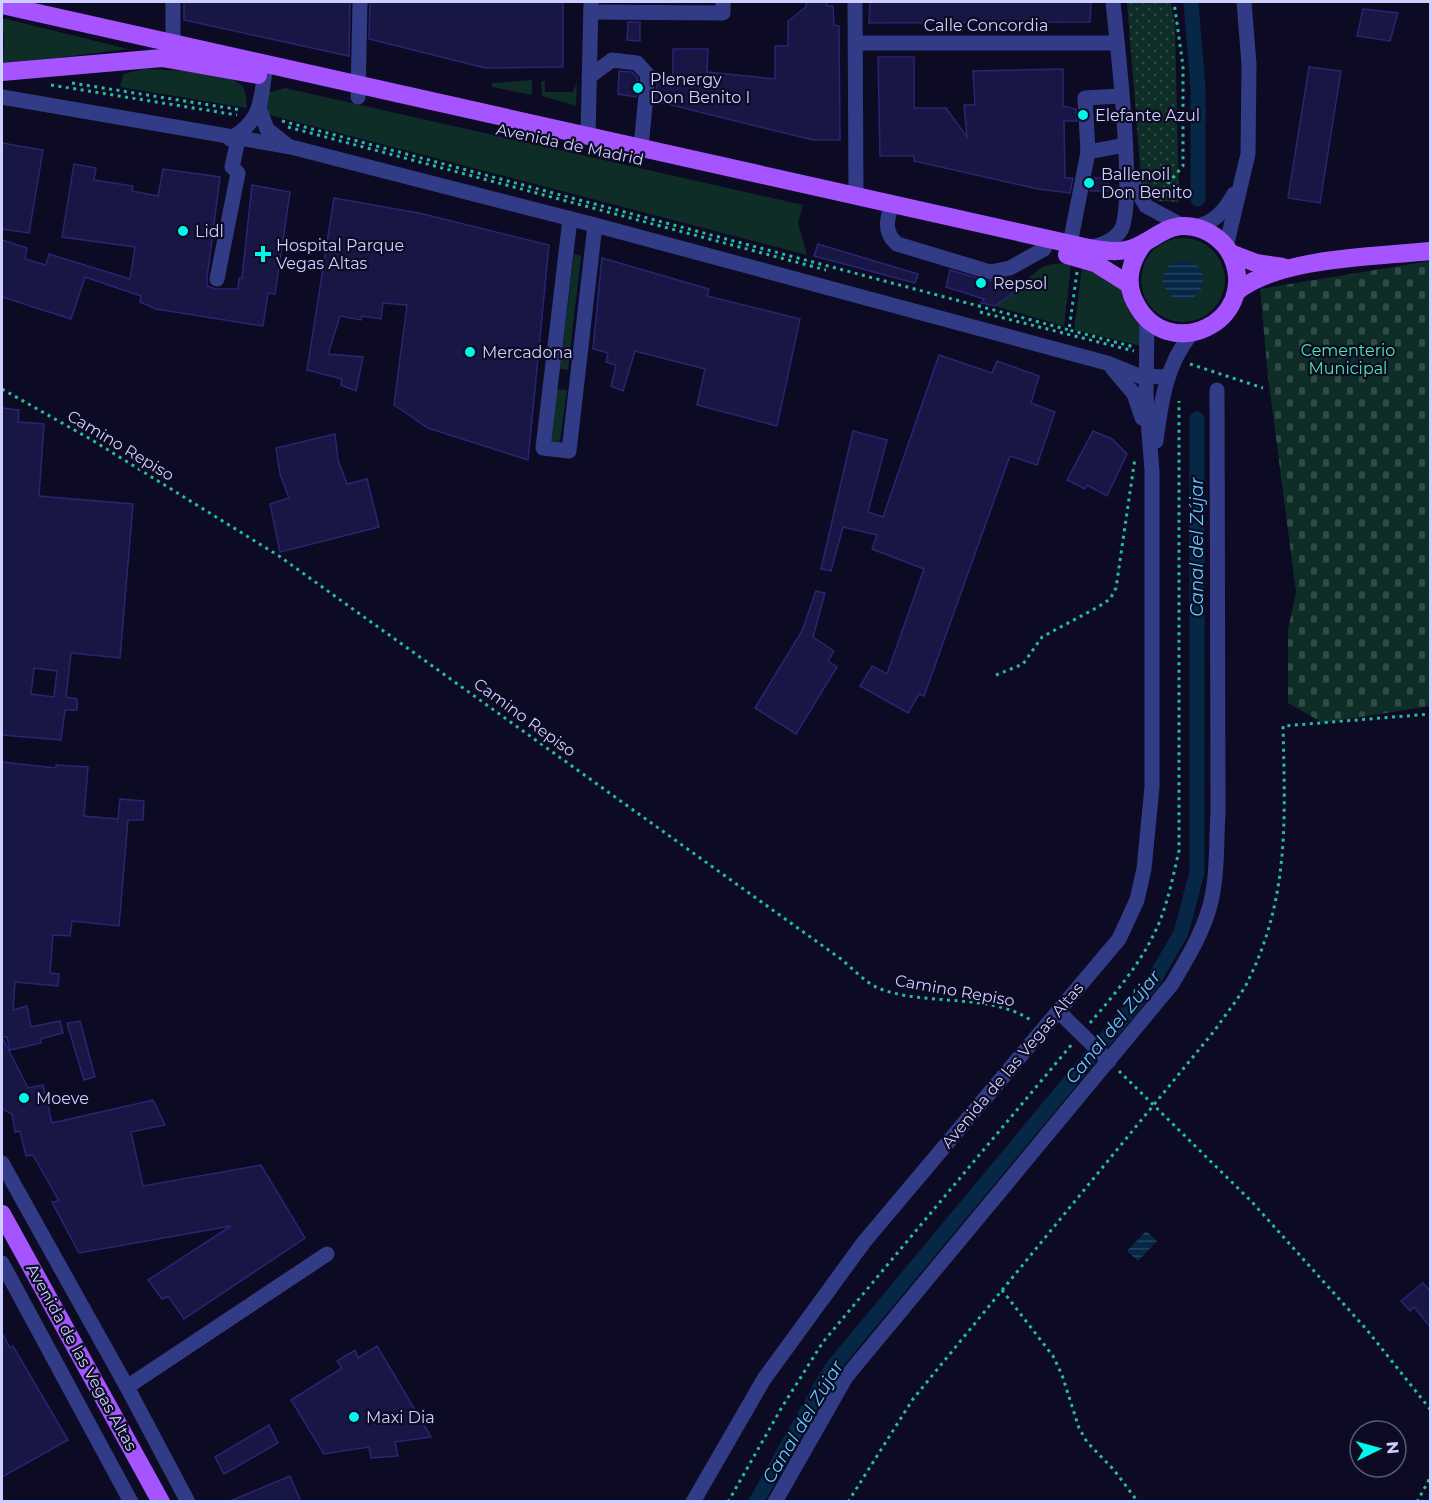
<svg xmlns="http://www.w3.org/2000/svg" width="1432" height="1503" font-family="Montserrat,sans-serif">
<defs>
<pattern id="cemetery-stones" width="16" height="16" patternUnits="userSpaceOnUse" patternTransform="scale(1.5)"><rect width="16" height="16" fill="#0e2d27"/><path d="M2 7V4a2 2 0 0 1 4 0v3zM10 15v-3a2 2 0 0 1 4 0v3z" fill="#304a47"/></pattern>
<pattern id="park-dots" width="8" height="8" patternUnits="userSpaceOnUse" patternTransform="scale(1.5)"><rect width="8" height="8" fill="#0e2d27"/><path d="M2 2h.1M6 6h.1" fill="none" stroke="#304a47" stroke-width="1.8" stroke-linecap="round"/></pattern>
<pattern id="water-rules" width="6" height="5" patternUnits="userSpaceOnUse" patternTransform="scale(1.5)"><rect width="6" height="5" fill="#072746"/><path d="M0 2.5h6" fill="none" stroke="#2a4562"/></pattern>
</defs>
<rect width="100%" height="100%" fill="#0c0b23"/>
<g fill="#0e2d27">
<path d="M2,18L128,49L2,65L4,43Z"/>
<path d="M144,69C164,70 229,71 241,85C247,91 246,100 247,108L120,87L123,74Z"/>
<path d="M532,80V95L492,87V83Z"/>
<path d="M541,81H545V92H573L577,81L576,106L542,96Z"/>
<path d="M285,88L803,205L798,223L807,255L266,114L267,93Z"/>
<circle cx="1183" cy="280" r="42"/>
<path d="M574,254L581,256L568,370L560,369Z"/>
<path d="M1062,263L1071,265L1064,326L995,306L1039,269L1047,265Z"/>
<path d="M1082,267L1100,273L1123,291L1129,311L1140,326L1142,346L1074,330Z"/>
<path d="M557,389L567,390L560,442L550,441Z"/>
</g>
<path fill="url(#cemetery-stones)" d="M1430,261V706L1323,723L1288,703V630L1296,592L1268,376L1260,289Z"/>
<path fill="url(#park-dots)" d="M1127,2H1171L1175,27L1179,202L1157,201L1146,191L1141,178Z"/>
<g fill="url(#water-rules)">
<circle cx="1183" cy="280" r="20"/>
<path d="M1146,1231L1157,1241L1138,1261L1127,1251Z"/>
</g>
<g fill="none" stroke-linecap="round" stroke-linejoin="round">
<g stroke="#072746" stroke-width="15">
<path d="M1191,2L1198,88V199"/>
<path d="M756,1502L831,1369L1152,983L1181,933L1197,872V419"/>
</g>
</g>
<g fill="#181645" stroke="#292574" stroke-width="1.5" fill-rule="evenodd">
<path d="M184,2H350L349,56L184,20Z"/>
<path d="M370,2H563V67L485,68L369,39Z"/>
<path d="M806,2H827V6H833L834,25L839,26L840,140H813L655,101L658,77L673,80V49H708L707,72L775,79V46H788V21L806,7Z"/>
<path d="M870,2H1091L1090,22L869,23Z"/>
<path d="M1363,9L1398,13L1390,41L1357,36Z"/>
<path d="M628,22H640V41L627,40Z"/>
<path d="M878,57H914V108H946L967,137L964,105H975L973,71L1063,69V106L1076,109L1077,121H1064L1065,178H1073L1070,193L1038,189L914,161V156H880Z"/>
<path d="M1309,67L1341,71L1320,203L1288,198Z"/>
<path d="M619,71L632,72L638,78L636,97L618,94Z"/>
<path d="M2,143L43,150L29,233L2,229Z"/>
<path d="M74,164L96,168L94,180L133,186L132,191L158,196L163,169L220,177L207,278V286L216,289H238L239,278H242L252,185L290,192L275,294L268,293L263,326L156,309L140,302L141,296L85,277L71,319L2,297V240L27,248L25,259L46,265L49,254L130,279L135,247L62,237Z"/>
<path d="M1093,178H1108V191H1090Z"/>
<path d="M334,198L419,213L549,245L528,460L428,428L394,405L407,305L383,303L381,319L362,316L361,320L340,316L328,354L363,357L356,391L341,385L342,379L307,370Z"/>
<path d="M818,244L918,274L915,283L814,256Z"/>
<path d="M602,258L709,289L707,296L800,319L777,426L697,405L705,369L635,351L623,391L611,386L616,365L606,362L608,353L593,349Z"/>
<path d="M950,270L988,281L1011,278L1020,288L995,306L981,303L984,299L946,287Z"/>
<path d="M939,355L992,373L997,361L1039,376L1031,403L1055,412L1037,465L1010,456L924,696L919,694L908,713L860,686L872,666L887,674L924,569L872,549L877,535L843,527L831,571L821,569L853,431L887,440L868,512L883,517Z"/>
<path d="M2,408L19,410L18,422L44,424L39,496L133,504L120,658L71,653L66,697L77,699V710H65L61,740L2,735ZM34,668L57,671L54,697L31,694Z"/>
<path d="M1093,431L1112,439L1127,454L1107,496L1087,485L1085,489L1067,480Z"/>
<path d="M335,434L338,460L347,484L367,479L379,527L280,552L270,504L289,498L280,474L276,448Z"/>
<path d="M816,591L825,593L813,637L834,651L828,661L837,667L796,734L755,708L802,631Z"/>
<path d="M2,762L56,768V765L88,767L84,816L118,819L120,799L144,801L143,820H128L119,926L72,921L70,936L53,935L50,973L59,974L58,986L15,982L13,1010L27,1006L31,1027L60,1021L63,1033L40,1039L41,1043L10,1050L7,1037H2L28,1088L43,1085L52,1123L153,1100L165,1125L131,1132L143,1186L261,1165L305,1238L184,1319L168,1296L162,1299L148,1280L231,1226L79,1253L52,1202L59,1201L33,1155L26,1156L20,1131L15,1132L12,1114L2,1109Z"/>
<path d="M80,1021L95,1077L84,1080L67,1023Z"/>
<path d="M1423,1283L1431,1292V1328L1414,1307L1410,1311L1401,1301Z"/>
<path d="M2,1333L10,1348L13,1346L68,1440L2,1477Z"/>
<path d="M377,1346L431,1437L395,1442L398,1456L371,1458L369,1447L324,1454L291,1400L342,1368L337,1361L355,1350L358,1358Z"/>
<path d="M269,1425L278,1443L224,1474L215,1457Z"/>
<path d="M290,1476L301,1502H230V1501Z"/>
</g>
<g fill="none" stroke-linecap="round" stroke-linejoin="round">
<g stroke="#22be9d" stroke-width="3" stroke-dasharray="3 4.5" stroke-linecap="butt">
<path d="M72,83L241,110"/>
<path d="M51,85L237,115"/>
<path d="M282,121L1069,330"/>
<path d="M288,127L826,270"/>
<path d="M1158,195L1183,166V66L1174,2"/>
<path d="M1077,272L1069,330L1134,347"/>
<path d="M980,312L1134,351"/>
<path d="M1190,364L1263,388"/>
<path d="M2,389L92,440L279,556L841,959C852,968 865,982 878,988C925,1007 991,992 1032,1021"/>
<path d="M996,675L1023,664L1042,637L1098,607L1110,599L1116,588L1135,458"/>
<path d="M1090,1023C1113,996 1137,968 1153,936C1167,909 1172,880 1179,851V401"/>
<path d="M1119,1071L1252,1202L1367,1330L1430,1409"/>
<path d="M1002,1290L1053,1356L1062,1375L1079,1428L1087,1442L1114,1470L1138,1502"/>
<path d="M728,1502L782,1407L823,1342L1072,1044"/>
<path d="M848,1502L913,1399L1215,1030C1225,1015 1237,1001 1246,985C1290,899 1285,819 1283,726L1430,714"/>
<path d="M1417,1502L1430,1478"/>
</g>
<g stroke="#323b86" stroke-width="15">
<path d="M173,2V44"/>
<path d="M855,2L856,195"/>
<path d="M591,12L723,13V2"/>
<path d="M856,43H1117"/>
<path d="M589,77L612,60L637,63L648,75L641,147"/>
<path d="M2,97L291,147L595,225L1107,363L1139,376L1167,377"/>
<path d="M358,97L360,2"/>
<path d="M259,108L267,129L287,145"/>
<path d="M588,136L591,2"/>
<path d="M230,139C264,119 260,100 266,65"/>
<path d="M1088,152L1085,98L1121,96"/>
<path d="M1128,174L1146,206L1183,226"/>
<path d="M892,203C887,219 883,232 897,244L990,272L1010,268L1044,249"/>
<path d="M570,219L543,448L569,451L595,225"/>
<path d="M1195,227C1215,222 1224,212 1234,194"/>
<path d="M1070,244L1088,152L1125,145"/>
<path d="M1226,247L1248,154L1249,64L1244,2"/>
<path d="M1089,248C1101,245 1114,241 1121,230C1136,203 1117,41 1113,2"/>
<path d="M217,279L238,173L232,167L238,140"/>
<path d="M1112,368L1134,394L1142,418"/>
<path d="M1156,441C1161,402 1166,364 1192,333"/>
<path d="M1058,1011L1109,1061"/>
<path d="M2,1163L127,1387L188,1502"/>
<path d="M2,1263L131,1502"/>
<path d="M127,1387L327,1254"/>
<path d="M693,1502L764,1379L864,1242L1119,939L1137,900L1144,869L1152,787V471L1146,394L1147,320"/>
<path d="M775,1502L846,1377L1172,984C1186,960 1201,936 1209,909C1218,879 1216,844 1218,813L1217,390"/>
</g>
<g stroke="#a554ff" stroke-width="18">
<path d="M2,5L1089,248C1102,250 1113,253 1126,250C1154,244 1164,219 1198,228C1212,232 1226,243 1232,257C1260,322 1167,366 1135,302C1124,281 1131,259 1145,242"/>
<path d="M2,72L162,58L258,75"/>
<path d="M1230,253L1256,263L1283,267"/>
<path d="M1067,255L1095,263L1130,285"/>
<path d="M1236,292C1279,257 1375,257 1430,251"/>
<path d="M2,1214L161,1502"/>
</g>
</g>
<g fill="#00f8eb" stroke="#0c0b23" stroke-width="2">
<circle cx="638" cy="88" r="6"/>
<circle cx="1083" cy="115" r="6"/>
<circle cx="1089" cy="183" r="6"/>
<circle cx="183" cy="231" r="6"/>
<path d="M260 245h6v6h6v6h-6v6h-6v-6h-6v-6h6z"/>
<circle cx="981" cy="283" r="6"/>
<circle cx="470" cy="352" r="6"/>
<circle cx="24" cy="1098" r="6"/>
<circle cx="354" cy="1417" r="6"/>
</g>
<g text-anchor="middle" stroke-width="4.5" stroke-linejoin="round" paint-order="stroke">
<g font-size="16" fill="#cdcfff" stroke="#0c0b23">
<text x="986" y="31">Calle Concordia</text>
<text transform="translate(570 144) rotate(12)" y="6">Avenida de Madrid</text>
<text transform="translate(121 445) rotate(31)" y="6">Camino Repiso</text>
<text transform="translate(525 717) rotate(36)" y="6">Camino Repiso</text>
<text transform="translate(955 990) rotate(10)" y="6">Camino Repiso</text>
<text transform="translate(1012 1065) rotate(-50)" y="6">Avenida de las Vegas Altas</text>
<text transform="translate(82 1357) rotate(61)" y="6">Avenida de las Vegas Altas</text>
</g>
<g font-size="16" fill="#cdcfff" stroke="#0c0b23" text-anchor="start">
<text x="650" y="85">Plenergy<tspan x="650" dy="18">Don Benito I</tspan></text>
<text x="1095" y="121">Elefante Azul</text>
<text x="1101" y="180">Ballenoil<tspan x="1101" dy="18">Don Benito</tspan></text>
<text x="195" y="237">Lidl</text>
<text x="276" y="251">Hospital Parque<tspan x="276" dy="18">Vegas Altas</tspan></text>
<text x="993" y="289">Repsol</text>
<text x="482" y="358">Mercadona</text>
<text x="36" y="1104">Moeve</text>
<text x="366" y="1423">Maxi Dia</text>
</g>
<g font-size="16" fill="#4deaab" stroke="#0c0b23">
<text x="1348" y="356">Cementerio<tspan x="1348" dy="18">Municipal</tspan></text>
</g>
<g font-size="18" font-style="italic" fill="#5bccff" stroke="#0c0b23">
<text transform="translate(1197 547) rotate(-90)" y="6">Canal del Zújar</text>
<text transform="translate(1113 1027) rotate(-51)" y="6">Canal del Zújar</text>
<text transform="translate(803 1422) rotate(-59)" y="6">Canal del Zújar</text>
</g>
</g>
<rect width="1432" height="1503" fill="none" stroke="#cdcfff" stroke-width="6"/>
<g transform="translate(1378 1449) rotate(85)"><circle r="28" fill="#0c0b23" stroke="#59597b" stroke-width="1.5"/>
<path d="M0-4.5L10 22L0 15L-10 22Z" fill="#00f8eb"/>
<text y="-9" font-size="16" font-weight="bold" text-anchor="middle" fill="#cdcfff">N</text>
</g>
</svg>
